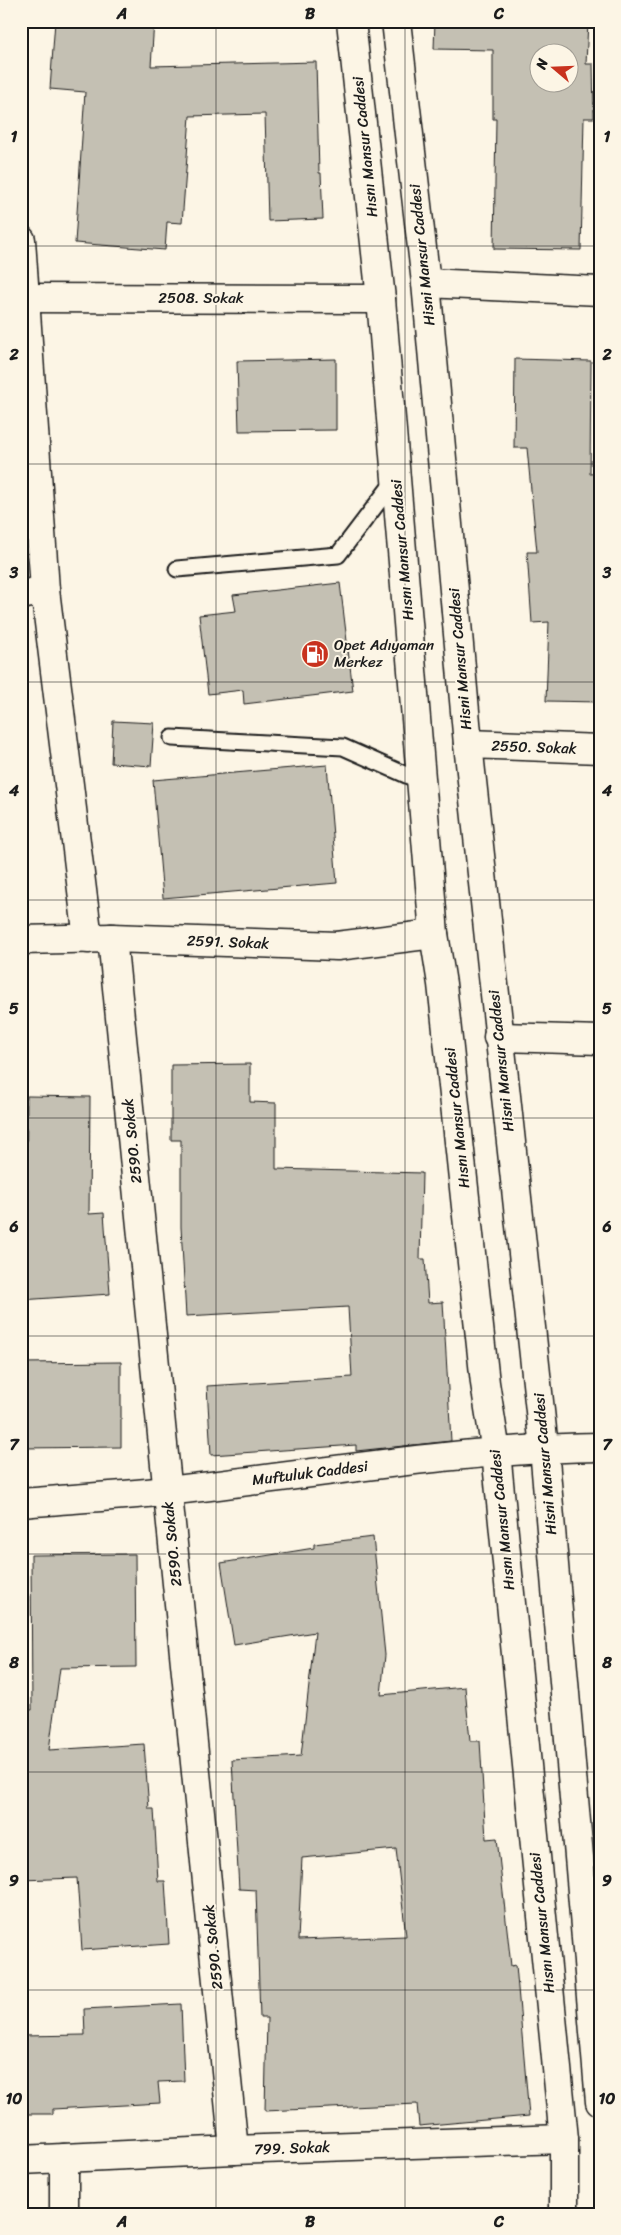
<svg xmlns="http://www.w3.org/2000/svg" width="621" height="2235" font-family="Sriracha,sans-serif">
<rect width="100%" height="100%" fill="#fcf5e5"/>
<filter id="ink" filterUnits="userSpaceOnUse"><feTurbulence type="fractalNoise" baseFrequency=".02" numOctaves="2"/><feDisplacementMap in="SourceGraphic" scale="10" xChannelSelector="R" yChannelSelector="G"/><feConvolveMatrix kernelMatrix="1 2 1 2 8 2 1 2 1" color-interpolation-filters="sRGB"/></filter>
<g filter="url(#ink)">
<g fill="#c4c0b3" stroke="#1c1c1c" fill-rule="evenodd">
<path d="M55,21H154L151,66L316,62L319,173H321L323,219L268,221L265,114L190,116L182,223L167,222L165,250L75,243L85,92L50,89Z"/>
<path d="M435,21H588L586,64H593L594,118H584L581,250L494,249L496,119H493V50L434,49ZM538,52H568V82H538Z"/>
<path d="M336,359V430L239,431L237,361Z"/>
<path d="M515,359L591,361L590,474L600,473V702L546,701L549,622L532,623L527,552H537L527,448H514Z"/>
<path d="M340,583L353,691L244,704L243,690L208,694L199,615L236,611L233,595Z"/>
<path d="M113,721L154,723L151,766L111,763Z"/>
<path d="M327,765L337,883L163,898L153,780Z"/>
<path d="M250,1064V1102L276,1103V1169L422,1173L420,1259H425L428,1303L443,1302L451,1441L356,1451V1445L211,1455L207,1386L352,1377L348,1307L186,1316L181,1227V1140H171V1065Z"/>
<path d="M27,1096L90,1097L89,1214L104,1213L110,1294L21,1300V1216H26Z"/>
<path d="M121,1362V1447L21,1448V1363Z"/>
<path d="M373,1537L385,1655L381,1695L465,1687L470,1741H480L486,1839L497,1838L511,1966L516,1965L529,2116L419,2126L417,2104L265,2111L267,2018H260L256,1890L239,1889L232,1760L301,1756L315,1632L234,1645L221,1563L314,1548V1544ZM396,1849L406,1936L298,1940L302,1858Z"/>
<path d="M135,1554L136,1667L60,1668L49,1750L144,1744L149,1809H154L158,1881H165L169,1944L82,1950L77,1878L21,1880V1725L23,1709L32,1710L31,1555Z"/>
<path d="M181,2004L184,2081L158,2082L160,2103L53,2109V2114H21V2036L85,2035L84,2009Z"/>
</g>
<g fill="none" stroke-linecap="round" stroke-linejoin="round">
<g stroke="#1c1c1c" stroke-width="19">
<g id="lane">
<path d="M177,569L338,555L395,480"/>
<path d="M172,738L343,747L422,782"/>
</g>
</g>
<g stroke="#1c1c1c" stroke-width="31">
<g id="street">
<path d="M21,240L45,590L88,939"/>
<path d="M426,283L600,291"/>
<path d="M21,298L381,299"/>
<path d="M21,595L45,590"/>
<path d="M468,744L600,749"/>
<path d="M112,938L234,2150"/>
<path d="M21,940L112,938L337,946L434,934"/>
<path d="M498,1037L600,1040"/>
<path d="M64,2158V2214"/>
<path d="M21,2160L234,2150L564,2139"/>
</g>
</g>
<g stroke="#1c1c1c" stroke-width="31">
<g id="secondary">
<path d="M351,21L381,299L434,934L442,984L485,1383L496,1452L564,2139V2214"/>
<path d="M396,21L426,283L468,744L544,1448L600,2102"/>
<path d="M21,1503C70,1499 119,1496 168,1491C312,1475 455,1449 600,1447"/>
</g>
</g>
<use href="#lane" stroke="#fcf5e5" stroke-width="15"/>
<use href="#street" stroke="#fcf5e5" stroke-width="28"/>
<use href="#secondary" stroke="#fcf5e5" stroke-width="28"/>
</g>
</g>
<path fill="none" stroke="#1c1c1c" stroke-width="1" stroke-opacity="0.55" d="M216,21V2214M405,21V2214M21,246H600M21,464H600M21,682H600M21,900H600M21,1118H600M21,1336H600M21,1554H600M21,1772H600M21,1990H600"/>
<defs>
<g id="fuel-disc" transform="scale(1.4375)"><circle r="9.5" fill="#c8321e" stroke="#fcf5e5"/><path d="M-5.5-6h7V0h2V4h1.3V-2.5L3-4.5l.8-.8L6-3V5H2.5V1h-1V6h-7ZM-4.2-4.7v3.2H.2V-4.7Z" fill="#fff"/></g>
</defs>
<g fill-rule="evenodd">
<use href="#fuel-disc" x="315" y="654"/>
</g>
<g text-anchor="middle" stroke-width="4" stroke-linejoin="round" paint-order="stroke">
<g font-size="15" fill="#1c1c1c" stroke="#fcf5e5">
<text transform="translate(365 147) rotate(-96)" y="5">Hısnı Mansur Caddesi</text>
<text transform="translate(422 255) rotate(-96)" y="5">Hisni Mansur Caddesi</text>
<text x="201" y="303">2508. Sokak</text>
<text transform="translate(402 550) rotate(-95)" y="5">Hısnı Mansur Caddesi</text>
<text transform="translate(460 659) rotate(-95)" y="5">Hisni Mansur Caddesi</text>
<text transform="translate(534 747) rotate(2)" y="5">2550. Sokak</text>
<text transform="translate(228 942) rotate(2)" y="5">2591. Sokak</text>
<text transform="translate(501 1061) rotate(-96)" y="5">Hisni Mansur Caddesi</text>
<text transform="translate(457 1118) rotate(-96)" y="5">Hısnı Mansur Caddesi</text>
<text transform="translate(132 1141) rotate(-96)" y="5">2590. Sokak</text>
<text transform="translate(545 1464) rotate(-95)" y="5">Hisni Mansur Caddesi</text>
<text transform="translate(310 1473) rotate(-7)" y="5">Muftuluk Caddesi</text>
<text transform="translate(502 1520) rotate(-96)" y="5">Hısnı Mansur Caddesi</text>
<text transform="translate(172 1544) rotate(-96)" y="5">2590. Sokak</text>
<text transform="translate(542 1923) rotate(-96)" y="5">Hısnı Mansur Caddesi</text>
<text transform="translate(213 1947) rotate(-96)" y="5">2590. Sokak</text>
<text transform="translate(292 2148) rotate(-2)" y="5">799. Sokak</text>
</g>
<g font-size="15" fill="#1c1c1c" stroke="#fcf5e5" text-anchor="start">
<text x="334" y="650">Opet Adıyaman<tspan x="334" dy="17">Merkez</tspan></text>
</g>
</g>
<rect width="621" height="2235" fill="none" stroke="#fcf5e5" stroke-width="55"/>
<g transform="translate(554 68) rotate(289)"><circle r="24" fill="#fcf5e5" stroke="#a29e95"/>
<path d="M0-4L9 19L0 12L-9 19Z" fill="#c8321e"/>
<text y="-8" font-size="14" font-weight="bold" text-anchor="middle" fill="#1c1c1c">N</text>
</g>
<rect x="28" y="28" width="566" height="2180" fill="none" stroke="#1c1c1c" stroke-width="2"/>
<g font-size="16" text-anchor="middle" font-weight="bold" fill="#1c1c1c">
<text x="122" y="19">A</text>
<text x="310" y="19">B</text>
<text x="499" y="19">C</text>
<text x="14" y="142">1</text>
<text x="607" y="142">1</text>
<text x="14" y="360">2</text>
<text x="607" y="360">2</text>
<text x="14" y="578">3</text>
<text x="607" y="578">3</text>
<text x="14" y="796">4</text>
<text x="607" y="796">4</text>
<text x="14" y="1014">5</text>
<text x="607" y="1014">5</text>
<text x="14" y="1232">6</text>
<text x="607" y="1232">6</text>
<text x="14" y="1450">7</text>
<text x="607" y="1450">7</text>
<text x="14" y="1668">8</text>
<text x="607" y="1668">8</text>
<text x="14" y="1886">9</text>
<text x="607" y="1886">9</text>
<text x="14" y="2104">10</text>
<text x="607" y="2104">10</text>
<text x="122" y="2227">A</text>
<text x="310" y="2227">B</text>
<text x="499" y="2227">C</text>
</g>
</svg>
